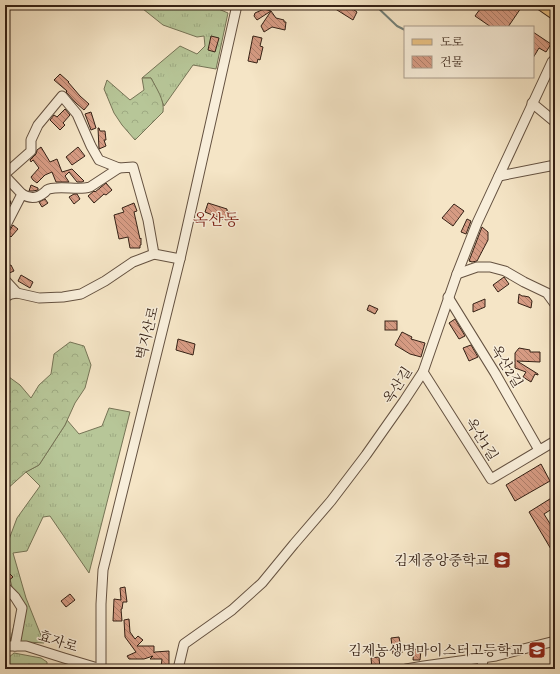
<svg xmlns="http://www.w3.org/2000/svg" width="560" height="674" font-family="'Gentium Book Plus','Noto Serif KR',serif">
<defs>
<pattern id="grass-tufts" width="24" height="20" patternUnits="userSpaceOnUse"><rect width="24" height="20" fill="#b7c698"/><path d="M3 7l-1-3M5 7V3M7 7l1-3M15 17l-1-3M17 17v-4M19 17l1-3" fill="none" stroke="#9eaa82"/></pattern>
<pattern id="forest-crowns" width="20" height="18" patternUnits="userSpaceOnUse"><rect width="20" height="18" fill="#b7c698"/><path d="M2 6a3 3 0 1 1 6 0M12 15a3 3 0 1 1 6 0" fill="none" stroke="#9eaa82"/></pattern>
<pattern id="building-back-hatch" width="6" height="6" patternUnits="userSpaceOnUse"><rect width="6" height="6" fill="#d69b83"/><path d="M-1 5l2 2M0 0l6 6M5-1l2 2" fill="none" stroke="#ae7e6a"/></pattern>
</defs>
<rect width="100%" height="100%" fill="#f5e5c6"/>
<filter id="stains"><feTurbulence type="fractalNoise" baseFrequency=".005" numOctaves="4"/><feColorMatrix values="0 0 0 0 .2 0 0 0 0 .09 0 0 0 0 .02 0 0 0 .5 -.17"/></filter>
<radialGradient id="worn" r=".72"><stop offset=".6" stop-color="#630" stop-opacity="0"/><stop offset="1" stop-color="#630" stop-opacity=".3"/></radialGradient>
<g fill="url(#grass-tufts)" stroke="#767456">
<path d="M138,5H209L228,13L216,69L193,65L164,106L158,92L151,78H142L180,46L197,54L205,46L204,36L197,37L163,25Z"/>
<path d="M109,408L130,412L89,573L50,516L43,517L27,551L13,553L26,598L44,643L10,641L18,610L5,560V550L17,518L40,486L26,472L39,465L65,425L67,420L79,434L102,426Z"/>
<path d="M14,653L41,658L47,662V669H6L8,658Z"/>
</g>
<g fill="url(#forest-crowns)" stroke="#767456">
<path d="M142,78H151C156,88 165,100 163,112L135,140L122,125L114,113L104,89L107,80L130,100L144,90Z"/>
<path d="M70,342L84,346L91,365L85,388L75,403L65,425L39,465L26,472L6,490L5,488V423L10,401L5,394V381L9,377L20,385L31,398L39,385L51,374L54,354Z"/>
</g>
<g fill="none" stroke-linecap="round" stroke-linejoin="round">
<path stroke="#737f77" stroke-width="2" d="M375,5L397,26L405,30"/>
</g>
<g fill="url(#building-back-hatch)" stroke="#352115">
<path d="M329,5H347L357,12L353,20Z"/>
<path d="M483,5H523L508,27H491L475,16Z"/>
<path d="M264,9L271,11L257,20L254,16L255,13Z"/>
<path d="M271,11L276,18L284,20V22H286L285,30L272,27L264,32L261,26Z"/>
<path d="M533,32L551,44L546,52L539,48L533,58Z"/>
<path d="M211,36L219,38L215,52L208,50Z"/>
<path d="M253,36L262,38L260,46L263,47L260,60L258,59L257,63L248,61Z"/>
<path d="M60,74L69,82H68L80,96L89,104L84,110L76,103L66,92L67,91L54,80Z"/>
<path d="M65,109L70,115L63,123L65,125L60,130L50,120L54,115L57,117Z"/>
<path d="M91,112L96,128L91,130L85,114Z"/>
<path d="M98,128H99L100,131H105L106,140H104L106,146L99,149Z"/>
<path d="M41,147L50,162L57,159L62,172L72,169L84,181L82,182H77L69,172L65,176L69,182H56L52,172L45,175L37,183L33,180L31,177L39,168L33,160L31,162L30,160L36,154L37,150Z"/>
<path d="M78,147L85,156L72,165L66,157Z"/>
<path d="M106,183L112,190L106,195L104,194L94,203L88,196L94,191L95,192Z"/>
<path d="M5,185L10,191L6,195L11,202L8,208L5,204Z"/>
<path d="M31,185L38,188V190L33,191H29Z"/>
<path d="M74,194H77L80,199L74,204L69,197Z"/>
<path d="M45,199L48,203L42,207L39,202Z"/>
<path d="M134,203L137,211L134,212L140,239L141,238V245H140V248H130L128,237L119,239L114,215L124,212L122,208Z"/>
<path d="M208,203L227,209V211L230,212L227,221L205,212Z"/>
<path d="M454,204L464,211L453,226L442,218Z"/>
<path d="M467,219L471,221L466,234L461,232Z"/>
<path d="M13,225L18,229L11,237L7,233L10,230Z"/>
<path d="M482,227L488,232V240L477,261L472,262L469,261Z"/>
<path d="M11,265L14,271L7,274H5V267Z"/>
<path d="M21,275L33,282L30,288L18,281Z"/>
<path d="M504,277L509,284L498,292L493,285Z"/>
<path d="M519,294L522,296H524L529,297L532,301L531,308L518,303Z"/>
<path d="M485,299V307L473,312V304Z"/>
<path d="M369,305L378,309L375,314L367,310Z"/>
<path d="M455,319L465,336L459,339L449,323Z"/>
<rect x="385" y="321" width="12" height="9"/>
<path d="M402,332L412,337L411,339L425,343L421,357L410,354L395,345Z"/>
<path d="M178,339L195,344L193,355L176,350Z"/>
<path d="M471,345L478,357L469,361L463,348Z"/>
<path d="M519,348L530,350V352H540V362L517,361L538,374V375L535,374L531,382L523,377L526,372L515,368V353Z"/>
<path d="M541,464L550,481L515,501L506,485Z"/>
<path d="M553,497L555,501V507L544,514L555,532V556L529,512Z"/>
<path d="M9,573L13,577L8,581L5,576Z"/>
<path d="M125,587L127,602H123L122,609H121L122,621H113L114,599L121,600L120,588Z"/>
<path d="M70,594L75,600L66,607L61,601Z"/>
<path d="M129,619L130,632L135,639L138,636L143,640L137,646H154V653L155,652L169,651V669L161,668L162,659H150L153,656L144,659H129L127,656L136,652L125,637L124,620Z"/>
<path d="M399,637L402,653L393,654L391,638Z"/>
<path d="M414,649L421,650L420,660H413Z"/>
<path d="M379,657L380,669H372L371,658Z"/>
</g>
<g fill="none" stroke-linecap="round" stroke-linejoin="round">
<g stroke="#655241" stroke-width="11">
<g id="minor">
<path d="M532,103L555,122"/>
<path d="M5,174L31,151V140L38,125L62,96L77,114L91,146L99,160L119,168L133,167L148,220L154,254"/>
<path d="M5,176L22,194L5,227"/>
<path d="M499,176L555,165"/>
<path d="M22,194C30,199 37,199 45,192C47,190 46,190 49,189C63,185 77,191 90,187L119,168"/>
<path d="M457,274L477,267H490L505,271L524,282L547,293L555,304"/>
<path d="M5,280L17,293"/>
<path d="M5,297L11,294L17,293L39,298L63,297L81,294L105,281L133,262L154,254L180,259"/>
<path d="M448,297L495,373L539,450"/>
<path d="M423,372L491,479L555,441"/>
<path d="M5,587L15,597L22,608L15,646"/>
<path d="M5,646H26L64,658L101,669"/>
<path d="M101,669V604L103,570L180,259L237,5"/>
<path d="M178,669L184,644L232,610L262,583L294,544L331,501L366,455L404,401L423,372L457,274L477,223L552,62L555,59"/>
<path d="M406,669L424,666L496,656L555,641"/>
<path d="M482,669L483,658"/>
</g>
</g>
<g stroke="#352115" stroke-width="13">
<path id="major" d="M542,5L555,14"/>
</g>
<use href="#minor" stroke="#f8eeda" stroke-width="9"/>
<use href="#major" stroke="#eac283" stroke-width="11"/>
</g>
<defs>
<g id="school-square" transform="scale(0.9)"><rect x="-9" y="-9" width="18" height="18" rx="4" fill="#8f2418" stroke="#f8eeda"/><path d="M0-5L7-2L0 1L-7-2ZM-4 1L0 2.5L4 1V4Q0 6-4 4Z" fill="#fff"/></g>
</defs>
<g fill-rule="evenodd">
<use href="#school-square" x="502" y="560"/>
<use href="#school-square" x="537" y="650"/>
</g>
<g text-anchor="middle" stroke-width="3" stroke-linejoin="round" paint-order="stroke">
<g font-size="14" fill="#352115" stroke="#f8eeda">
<text transform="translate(147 333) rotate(-76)" y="5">벽지산로</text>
<text transform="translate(507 366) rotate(59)" y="5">옥산2길</text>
<text transform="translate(397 385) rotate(-57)" y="5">옥산길</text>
<text transform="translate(482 439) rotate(58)" y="5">옥산1길</text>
<text transform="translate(58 641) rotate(18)" y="5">효자로</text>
</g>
<g font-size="14" fill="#352115" stroke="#f8eeda" text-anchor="end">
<text x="489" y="565">김제중앙중학교</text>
<text x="524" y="655">김제농생명마이스터고등학교</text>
</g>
<g font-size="16" fill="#7a1f14" stroke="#f8eeda">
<text x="216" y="225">옥산동</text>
</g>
</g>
<rect width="560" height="674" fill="none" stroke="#f5e5c6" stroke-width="20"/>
<rect x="6" y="6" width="548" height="662" fill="none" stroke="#352115" stroke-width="2"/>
<rect x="10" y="10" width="540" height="654" fill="none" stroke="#352115"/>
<rect x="404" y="26" width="130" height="52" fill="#f8eeda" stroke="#aa9c8b"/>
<rect x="412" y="39" width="20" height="6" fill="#eac283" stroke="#aa9c8b"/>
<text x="440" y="46" font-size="12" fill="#352115">도로</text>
<rect x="412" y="56" width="20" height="12" fill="url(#building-back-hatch)" stroke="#aa9c8b"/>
<text x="440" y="66" font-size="12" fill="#352115">건물</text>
<rect width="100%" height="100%" filter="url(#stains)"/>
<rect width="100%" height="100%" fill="url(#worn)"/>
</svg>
